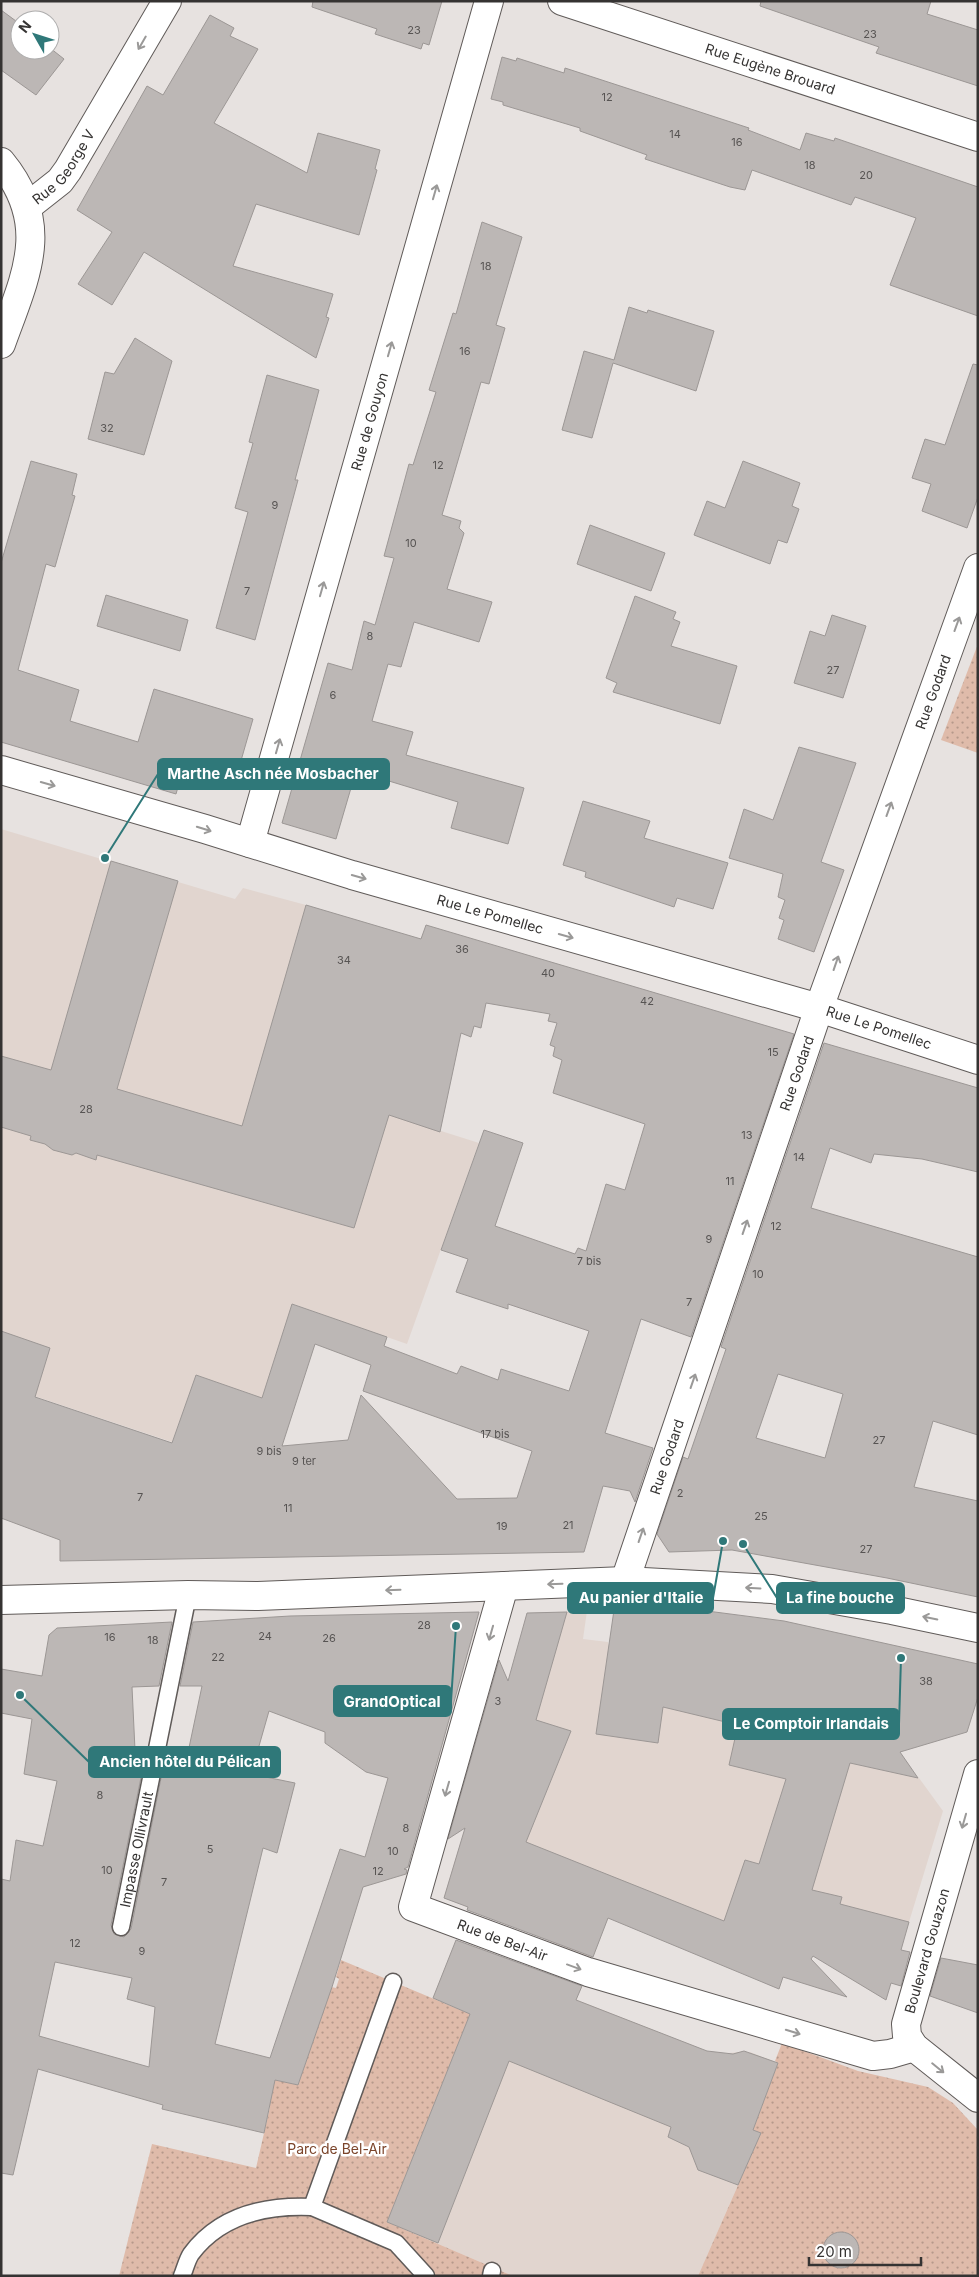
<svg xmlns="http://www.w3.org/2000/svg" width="979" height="2277" font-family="Inter,sans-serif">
<defs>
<pattern id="park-dots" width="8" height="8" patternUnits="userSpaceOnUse" patternTransform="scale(1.25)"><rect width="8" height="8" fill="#dfbbaa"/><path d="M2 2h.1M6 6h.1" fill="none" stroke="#b6998b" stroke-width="1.8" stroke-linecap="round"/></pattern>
</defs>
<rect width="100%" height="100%" fill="#e7e2e0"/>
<g fill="#e1d5cf">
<path d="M1,829L235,899L243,888L306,905L359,1105L479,1143L407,1344L293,1304L262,1398L196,1375L172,1442L1,1385Z"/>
<path d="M587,1611L583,1639L608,1642L611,1655L854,1748L850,1763L919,1778L943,1811L894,1971L794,1943L608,1918L592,1959L444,1897L460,1844L465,1846L527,1613Z"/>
<path d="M452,1950L726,2059L729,2053L740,2052L748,2055L750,2052L778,2063L753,2129L761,2133L698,2276H513L387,2222L469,2014L433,1998Z"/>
</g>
<g fill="url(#park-dots)">
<path d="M978,644V753L941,740Z"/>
<path d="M341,1960L470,2014L387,2222L513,2276H119L152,2144L256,2168L270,2107L261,2104L267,2078L298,2085L331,1987L336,1988L339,1979L336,1977Z"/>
<path d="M782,2043L858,2071L928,2087L953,2103L977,2129L978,2276H698L761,2133L753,2130L778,2063L775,2061Z"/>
</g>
<g fill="#bcb7b5" stroke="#9c9795" fill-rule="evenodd">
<path d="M313,1H442L429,45L423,43L421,49L375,34L377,29L312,7Z"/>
<path d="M761,1H931L927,14L978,30V86L876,53L879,47L760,6Z"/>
<path d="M1,10L20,24V50H50V48L64,59L36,95L1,70Z"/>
<path d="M210,15L234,28L230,36L258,49L214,123L307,173L318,133L380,150L375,169L377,170L359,235L256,204L233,266L333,294L326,317L329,318L316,358L144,252L112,305L78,284L112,232L77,210L147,86L163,95Z"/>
<path d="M502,57L516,61L517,58L564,73L565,68L749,128L748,130L800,150L806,133L834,141L835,138L978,187V316L890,285L916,218L855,197L851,205L752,170L745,190L730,187L645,159L647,155L580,131V128L503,105V102L491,99Z"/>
<path d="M482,222L522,237L496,325L505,328L489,384L481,382L442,515L461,521L459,528L464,533L447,589L492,602L479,642L414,622L401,667L388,664L372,721L413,732L406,755L524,788L508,844L451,828L458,802L356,771L336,839L282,823L328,663L352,670L364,621L375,625L394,558L384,556L409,464L413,465L436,392L429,390L453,313L456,314Z"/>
<path d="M629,307L647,313L648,310L714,331L696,391L613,363L592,438L562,430L584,351L614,360Z"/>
<path d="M135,338L172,361L144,455L88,439L105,372L114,374Z"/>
<path d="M973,364L978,365V497L967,528L922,511L931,484L912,478L925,439L945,445Z"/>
<path d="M267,375L319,390L295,480H298L255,640L216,628L248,512L235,508L253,443L249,442Z"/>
<path d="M31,461L77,474L72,495L75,496L55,567L46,564L18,670L79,690L70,721L138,742L154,689L253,719L236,778L185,763L176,794L1,742V563Z"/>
<path d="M743,461L800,483L792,506L799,509L787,543L778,540L770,564L694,535L707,501L725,508Z"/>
<path d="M590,525L665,553L651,591L577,564Z"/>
<path d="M106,595L188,620L180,651L97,626Z"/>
<path d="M635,596L676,612L673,619L680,622L671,646L737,666L720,724L613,692L617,683L606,678Z"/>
<path d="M832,615L866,626L843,698L794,683L810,631L825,636Z"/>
<path d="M799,747L856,763L821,862L844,870L814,952L778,939L784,920L779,918L785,900L778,897L783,874L729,858L744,809L773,820Z"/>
<path d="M583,801L650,821L644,838L728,863L713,909L677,898L674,907L585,877L586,872L563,865Z"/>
<path d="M111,861L178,881L117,1089L242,1126L306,905L421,939L426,925L794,1034L691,1337L641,1319L605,1433L653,1448L635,1502L630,1491L603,1486L584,1552L60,1561V1540L1,1518V1331L50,1348L35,1397L172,1443L196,1375L262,1398L292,1304L387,1337L384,1346L457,1374L461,1366L498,1380L501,1369L569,1391L589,1331L508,1304V1309L456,1292L468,1259L441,1250L484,1130L523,1143L495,1226L575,1254L578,1248L586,1251L606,1184L625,1190L645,1124L553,1093L562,1060L553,1056L555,1047L550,1045L557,1023L548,1021L550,1014L486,1003L481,1028L474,1026L471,1037L461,1033L440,1132L389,1115L354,1228L97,1155L96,1160L76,1153L72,1155L53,1150L45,1144L30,1140L31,1136L1,1127V1056L51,1070ZM315,1344L371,1365L363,1391L532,1451L517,1498L457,1499L361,1395L348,1440L282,1446Z"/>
<path d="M824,1043L978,1088V1172L922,1159L874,1154L871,1163L830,1148L811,1208L978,1257V1435L933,1421L914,1487L978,1501V1597L887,1578L732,1550L669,1552L657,1534L683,1457L688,1459L726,1349L721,1347ZM778,1374L843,1394L825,1458L756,1438Z"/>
<path d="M684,1608L784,1621L978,1664V1697L967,1732L900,1752L918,1778L850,1763L812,1890L842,1897L840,1904L909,1922L901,1950L910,1952L901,1986L891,1983L886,2000L813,1956L811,1959L847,1997L783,1977L779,1989L608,1918L593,1957L467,1910L468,1907L444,1898L465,1828L448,1839L499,1660L508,1681L527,1613L567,1612L536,1720L571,1731L526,1842L724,1921L745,1860L759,1864L786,1779L729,1765L738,1725L663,1707L658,1743L596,1734L614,1610Z"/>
<path d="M479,1612L408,1867L404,1869L407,1870L406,1874L363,1887L332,1987L298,2085L275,2080L264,2133L162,2109L163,2105L38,2069L13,2175L1,2173V1879L10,1881L16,1840L43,1846L57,1781L24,1774L32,1719L1,1713V1669L42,1676L49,1635L57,1628L172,1622L159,1686L132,1687L135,1750L146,1753L111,1925L114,1934L124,1937L131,1929L165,1758L186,1762L202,1686H180L193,1622L290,1616ZM269,1711L325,1732V1743L366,1772L388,1778L365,1857L340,1849L270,2058L215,2044L263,1848L277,1853L295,1783L251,1774ZM55,1962L132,1978L127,1999L155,2007L149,2067L39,2036Z"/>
<path d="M456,1940L582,1986L576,2000L707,2051L733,2054L744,2051L778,2063L753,2130L761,2133L738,2185L698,2170L689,2147L668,2137L671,2127L509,2061L438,2243L387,2222L470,2014L433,1998Z"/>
<path d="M941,1958L978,1965V2013L930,1996Z"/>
<circle cx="841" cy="2250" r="18"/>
</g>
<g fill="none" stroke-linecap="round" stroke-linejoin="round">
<g stroke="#605b59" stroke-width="19">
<g id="service">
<path id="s1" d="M121,1927L188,1595"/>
<path d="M393,1982L312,2207L396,2243L426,2276"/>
<path d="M182,2276C185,2269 187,2260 191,2254C220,2215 266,2205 312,2207"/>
<path d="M491,2276L492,2271"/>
</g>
</g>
<g stroke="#605b59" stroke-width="30">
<g id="minor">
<path id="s2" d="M562,1L978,137"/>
<path id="s3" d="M27,207L60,181L68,170L167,1"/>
<path id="s4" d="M1,770L205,829L352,875L819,1008L978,1060"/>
<path id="s5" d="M250,843L489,1"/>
<path id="s6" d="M625,1581L819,1008L978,568"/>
<path id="s7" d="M504,1586L413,1907L588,1972L873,2056L890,2054L914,2047"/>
<path d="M1,1600L188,1595L258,1596L625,1581L772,1589L892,1610L978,1628"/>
<path d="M978,1774L906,2024L907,2036L914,2047L978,2098"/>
</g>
</g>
<g stroke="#605b59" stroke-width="30">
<path id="tertiary" d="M1,162C53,225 25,277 1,344"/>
</g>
<use href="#service" stroke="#fff" stroke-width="16"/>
<use href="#minor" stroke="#fff" stroke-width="28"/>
<use href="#tertiary" stroke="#fff" stroke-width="28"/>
</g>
<defs><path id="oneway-shaft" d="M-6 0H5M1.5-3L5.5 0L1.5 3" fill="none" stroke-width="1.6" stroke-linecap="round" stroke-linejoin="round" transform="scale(1.25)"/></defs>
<g stroke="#9a9998">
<use href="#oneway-shaft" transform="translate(142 43) rotate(120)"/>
<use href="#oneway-shaft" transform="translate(435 192) rotate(-74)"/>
<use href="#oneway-shaft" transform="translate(390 349) rotate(-74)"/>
<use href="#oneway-shaft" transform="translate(322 589) rotate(-74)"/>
<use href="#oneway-shaft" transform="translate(957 624) rotate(-70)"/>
<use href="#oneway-shaft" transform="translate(278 746) rotate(-74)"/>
<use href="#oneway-shaft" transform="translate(48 784) rotate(16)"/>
<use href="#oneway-shaft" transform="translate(889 809) rotate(-70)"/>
<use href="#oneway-shaft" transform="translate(204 829) rotate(17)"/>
<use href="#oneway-shaft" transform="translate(359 877) rotate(16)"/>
<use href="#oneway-shaft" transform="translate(566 936) rotate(16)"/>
<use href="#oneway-shaft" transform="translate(836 963) rotate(-71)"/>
<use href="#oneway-shaft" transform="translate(745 1227) rotate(-71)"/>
<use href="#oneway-shaft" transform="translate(693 1381) rotate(-71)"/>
<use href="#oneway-shaft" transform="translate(641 1535) rotate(-71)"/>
<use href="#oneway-shaft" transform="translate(555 1584) rotate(178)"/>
<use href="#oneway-shaft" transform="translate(753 1588) rotate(-177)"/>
<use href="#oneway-shaft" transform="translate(393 1590) rotate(178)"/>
<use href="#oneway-shaft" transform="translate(930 1618) rotate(-168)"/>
<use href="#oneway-shaft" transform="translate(491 1633) rotate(106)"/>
<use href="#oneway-shaft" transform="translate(447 1789) rotate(106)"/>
<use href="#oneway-shaft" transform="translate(964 1821) rotate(106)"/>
<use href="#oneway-shaft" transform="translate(574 1967) rotate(20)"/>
<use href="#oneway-shaft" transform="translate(793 2032) rotate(17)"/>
<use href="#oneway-shaft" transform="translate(938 2068) rotate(39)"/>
</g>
<g text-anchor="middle" stroke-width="5" stroke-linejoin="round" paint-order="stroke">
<g font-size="11" fill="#575453">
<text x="414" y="34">23</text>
<text x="870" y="38">23</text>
<text x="607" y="101">12</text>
<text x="675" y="138">14</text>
<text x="737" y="146">16</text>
<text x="810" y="169">18</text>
<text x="866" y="179">20</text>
<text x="486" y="270">18</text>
<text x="465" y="355">16</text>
<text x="107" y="432">32</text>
<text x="438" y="469">12</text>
<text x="275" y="509">9</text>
<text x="411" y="547">10</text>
<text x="247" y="595">7</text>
<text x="370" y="640">8</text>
<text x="833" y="674">27</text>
<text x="333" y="699">6</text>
<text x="462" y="953">36</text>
<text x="344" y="964">34</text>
<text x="548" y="977">40</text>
<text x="647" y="1005">42</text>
<text x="773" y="1056">15</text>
<text x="86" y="1113">28</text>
<text x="747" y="1139">13</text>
<text x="799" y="1161">14</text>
<text x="730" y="1185">11</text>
<text x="776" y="1230">12</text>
<text x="709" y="1243">9</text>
<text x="589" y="1265">7 bis</text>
<text x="758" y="1278">10</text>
<text x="689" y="1306">7</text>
<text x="495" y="1438">17 bis</text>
<text x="879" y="1444">27</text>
<text x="269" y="1455">9 bis</text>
<text x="304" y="1465">9 ter</text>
<text x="680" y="1497">2</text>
<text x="140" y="1501">7</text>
<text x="288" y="1512">11</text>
<text x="761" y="1520">25</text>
<text x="568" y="1529">21</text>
<text x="502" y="1530">19</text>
<text x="866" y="1553">27</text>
<text x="424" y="1629">28</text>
<text x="265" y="1640">24</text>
<text x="110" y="1641">16</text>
<text x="329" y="1642">26</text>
<text x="153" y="1644">18</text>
<text x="218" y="1661">22</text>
<text x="926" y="1685">38</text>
<text x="498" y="1705">3</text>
<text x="100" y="1799">8</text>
<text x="406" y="1832">8</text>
<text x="210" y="1853">5</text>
<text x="393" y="1855">10</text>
<text x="107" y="1874">10</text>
<text x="378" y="1875">12</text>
<text x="164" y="1886">7</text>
<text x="75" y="1947">12</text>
<text x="142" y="1955">9</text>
</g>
<g font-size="14" fill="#353332" stroke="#fff">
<text dy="5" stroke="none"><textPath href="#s2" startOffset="219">Rue Eugène Brouard</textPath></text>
<text dy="5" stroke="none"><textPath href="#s3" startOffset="55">Rue George V</textPath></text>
<text dy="5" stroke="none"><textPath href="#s5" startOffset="438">Rue de Gouyon</textPath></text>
<text dy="5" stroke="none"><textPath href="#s6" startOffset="941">Rue Godard</textPath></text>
<text dy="5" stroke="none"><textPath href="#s4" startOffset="510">Rue Le Pomellec</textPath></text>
<text dy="5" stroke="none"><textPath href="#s4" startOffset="915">Rue Le Pomellec</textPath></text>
<text dy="5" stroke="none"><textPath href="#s6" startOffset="536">Rue Godard</textPath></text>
<text dy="5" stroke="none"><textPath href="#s6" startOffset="131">Rue Godard</textPath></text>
<text dy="5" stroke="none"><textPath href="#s1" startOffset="79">Impasse Ollivrault</textPath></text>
<text dy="5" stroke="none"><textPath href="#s7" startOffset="429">Rue de Bel-Air</textPath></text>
<text transform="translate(927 1951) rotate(-74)" y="5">Boulevard Gouazon</text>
</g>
<g font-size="14" fill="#7b452b" stroke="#fff">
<text x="337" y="2154">Parc de Bel-Air</text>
</g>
</g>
<path fill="none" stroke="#2f7879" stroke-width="2" d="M105 858L158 774M743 1544L777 1598M723 1541L713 1598M456 1626L451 1701M901 1658L899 1724M20 1695L89 1762"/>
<g fill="#2f7879" stroke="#fff" stroke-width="2">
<circle cx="105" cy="858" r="5"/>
<circle cx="743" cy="1544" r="5"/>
<circle cx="723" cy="1541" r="5"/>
<circle cx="456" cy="1626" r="5"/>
<circle cx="901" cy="1658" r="5"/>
<circle cx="20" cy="1695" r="5"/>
</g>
<g fill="#2f7879" stroke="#2f7879" stroke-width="2">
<rect x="158" y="759" width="231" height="30" rx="5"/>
<rect x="777" y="1583" width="127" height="30" rx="5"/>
<rect x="568" y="1583" width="145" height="30" rx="5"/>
<rect x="334" y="1686" width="117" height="30" rx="5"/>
<rect x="723" y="1709" width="176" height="30" rx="5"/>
<rect x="89" y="1747" width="191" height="30" rx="5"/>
</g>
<g font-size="15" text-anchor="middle" font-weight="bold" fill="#fff">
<text x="273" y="779">Marthe Asch née Mosbacher</text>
<text x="840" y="1603">La fine bouche</text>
<text x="641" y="1603">Au panier d'Italie</text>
<text x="392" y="1707">GrandOptical</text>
<text x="811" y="1729">Le Comptoir Irlandais</text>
<text x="185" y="1767">Ancien hôtel du Pélican</text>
</g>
<rect width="979" height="2277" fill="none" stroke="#353332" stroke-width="5"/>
<g transform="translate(35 35) rotate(309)"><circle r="24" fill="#ffffff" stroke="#aeadad"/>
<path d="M0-4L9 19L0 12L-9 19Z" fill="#2f7879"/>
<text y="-8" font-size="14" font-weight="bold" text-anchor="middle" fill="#353332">N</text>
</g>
<path d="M809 2257v8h112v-8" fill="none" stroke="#353332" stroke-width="2.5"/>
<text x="816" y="2257" font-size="15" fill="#353332" stroke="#ffffff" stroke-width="4" paint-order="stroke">20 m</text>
</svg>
